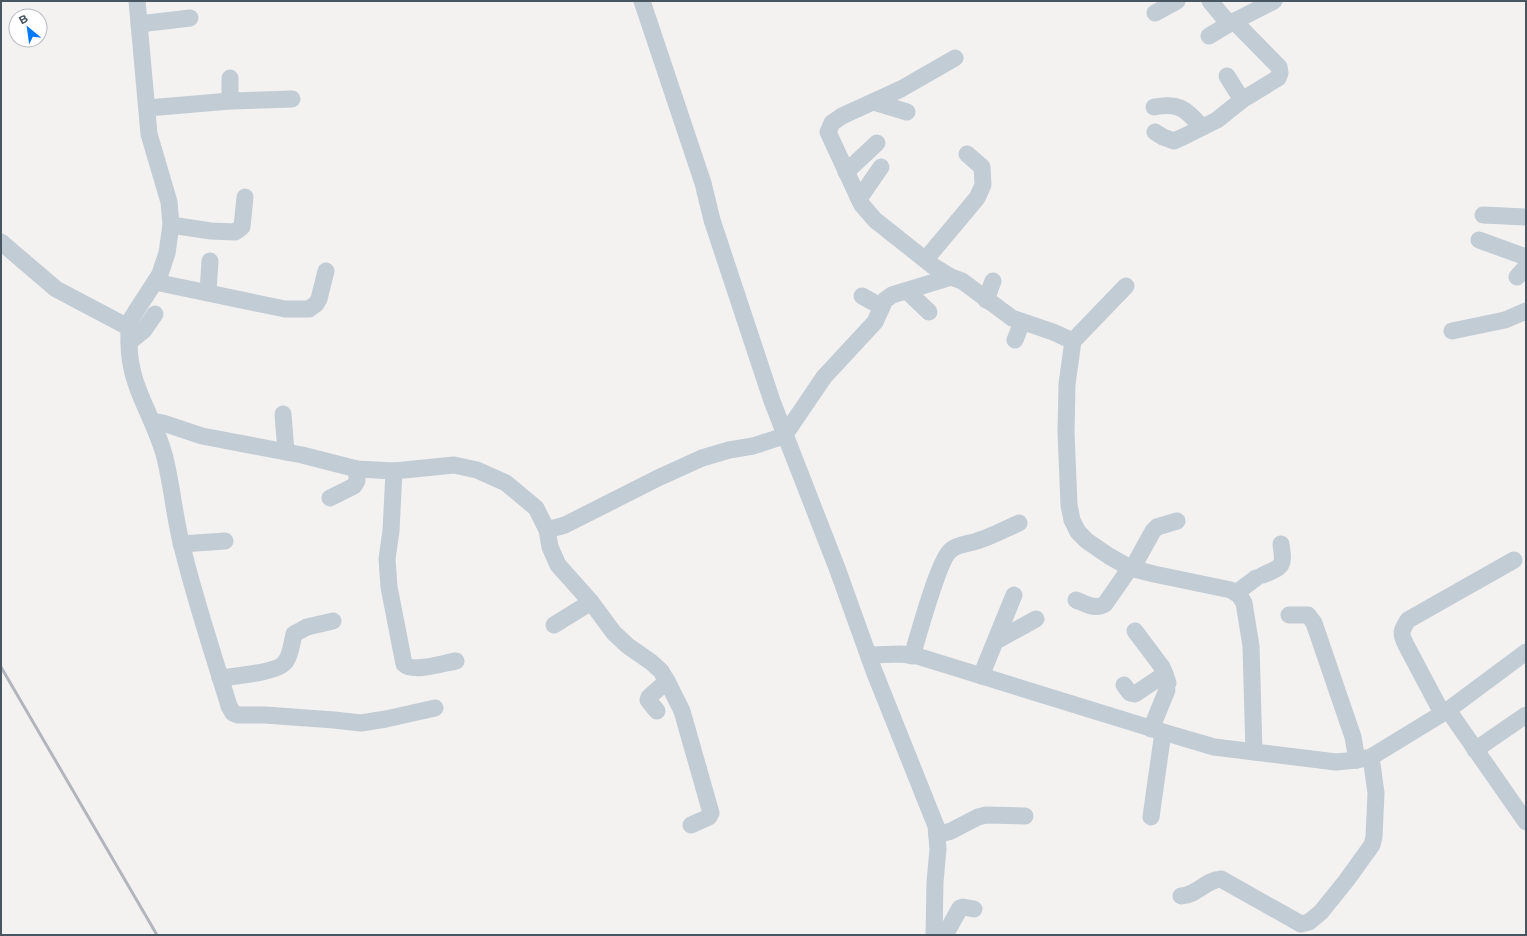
<svg xmlns="http://www.w3.org/2000/svg" width="1527" height="936" font-family="Montserrat,sans-serif">
<rect width="100%" height="100%" fill="#f4f1f1"/>
<g fill="none" stroke-linecap="round" stroke-linejoin="round">
<g stroke="#c1ccd4" stroke-width="17">
<path d="M137,1L149,134L169,202L171,225L167,253L160,274L131,319C128,327 129,334 129,343C129,386 153,415 164,454C172,484 174,516 182,546C195,600 213,653 229,706L233,713L238,715H265L334,720L361,723L386,719L435,708"/>
<path d="M642,1L703,183L712,220L772,401L837,568L874,671L936,826L938,849L935,882L934,935"/>
<path d="M1210,1L1229,24"/>
<path d="M1155,13L1177,1"/>
<path d="M139,24L190,18"/>
<path d="M1209,36L1229,24L1274,1"/>
<path d="M955,58L901,89L842,116L832,123L828,132L859,199L862,205L875,220L933,266L951,277L962,281L1012,318L1053,332L1073,341"/>
<path d="M1227,76L1242,100"/>
<path d="M230,101V78"/>
<path d="M874,102L907,112"/>
<path d="M1154,107C1180,102 1186,110 1202,127"/>
<path d="M148,108L230,101L292,99"/>
<path d="M1155,132L1163,137L1174,141L1185,136L1217,120L1242,100L1278,78L1280,73L1279,67L1234,21"/>
<path d="M846,172L877,143"/>
<path d="M859,199L881,167"/>
<path d="M1483,215L1526,217"/>
<path d="M171,225L211,231L235,232L242,227L245,197"/>
<path d="M1479,240L1526,257"/>
<path d="M1,242L56,289L128,327"/>
<path d="M926,259L977,198L983,185L982,167L967,154"/>
<path d="M1517,277L1526,267"/>
<path d="M155,282L285,309H309L316,304L319,299L326,271"/>
<path d="M1126,286L1073,341L1067,384L1066,432L1069,505L1072,520L1078,532L1087,541L1109,556L1130,568L1154,574L1231,590L1239,595L1244,603L1251,646L1254,752"/>
<path d="M907,291L929,312"/>
<path d="M208,292L210,261"/>
<path d="M862,296L882,307"/>
<path d="M986,300L993,281"/>
<path d="M1452,331L1505,320L1526,311"/>
<path d="M1015,340L1022,322"/>
<path d="M129,342L144,330L155,314"/>
<path d="M283,414L286,452"/>
<path d="M152,421L163,423L202,436L302,455L357,469L394,471L454,465L477,470L506,483L536,508L547,530L565,525L658,478L702,458L729,450L753,446L784,436L824,377L875,322L885,300L892,295L951,277"/>
<path d="M394,471L391,531L387,559L389,587L404,664C413,673 444,663 456,661"/>
<path d="M330,498L354,486L357,481V469"/>
<path d="M547,530L550,547L558,565L591,602L614,633L628,646L651,662L661,671L668,683L682,711L711,813L709,817L691,825"/>
<path d="M181,544L225,541"/>
<path d="M1132,569L1153,531L1157,527L1177,521"/>
<path d="M1263,575C1284,566 1284,566 1281,544"/>
<path d="M1236,593L1256,578"/>
<path d="M1076,600C1086,604 1095,610 1105,604L1130,568"/>
<path d="M1289,615H1308L1314,623L1353,737L1357,760"/>
<path d="M554,625L591,602"/>
<path d="M1135,631L1162,667L1165,674L1168,683"/>
<path d="M996,641L1036,619"/>
<path d="M869,655L901,654L917,656L1163,732L1214,747L1336,762L1357,760L1371,757L1448,710L1526,652"/>
<path d="M912,656C918,637 939,558 951,550C958,544 968,544 977,541C991,537 1005,529 1019,523"/>
<path d="M981,676L1014,595"/>
<path d="M220,678C234,676 279,673 286,661C291,654 292,642 294,634L307,627L333,621"/>
<path d="M1124,685L1130,693L1135,694L1165,674"/>
<path d="M1448,710L1526,822"/>
<path d="M657,711L648,700L649,697L667,681"/>
<path d="M1442,713L1406,645C1400,633 1401,631 1408,620L1514,560"/>
<path d="M1151,729L1167,690"/>
<path d="M1475,750L1526,715"/>
<path d="M1151,817L1163,732"/>
<path d="M937,835L951,831L978,817L986,815L1025,816"/>
<path d="M1181,896C1198,895 1205,880 1221,879L1301,924L1309,922L1321,912L1346,881L1372,845L1374,837L1376,793L1371,757"/>
<path d="M945,935L960,908L963,907L974,909"/>
</g>
<path stroke="#b2b6bc" stroke-width="3" d="M1,667L157,935"/>
</g>
<rect width="1527" height="936" fill="none" stroke="#475661" stroke-width="4"/>
<g transform="translate(28 28) rotate(331)"><circle r="19" fill="#ffffff" stroke="#b5bbc0"/>
<path d="M0-3L7 15L0 10L-7 15Z" fill="#067af8"/>
<text y="-6" font-size="11" font-weight="bold" text-anchor="middle" fill="#475661">B</text>
</g>
</svg>
